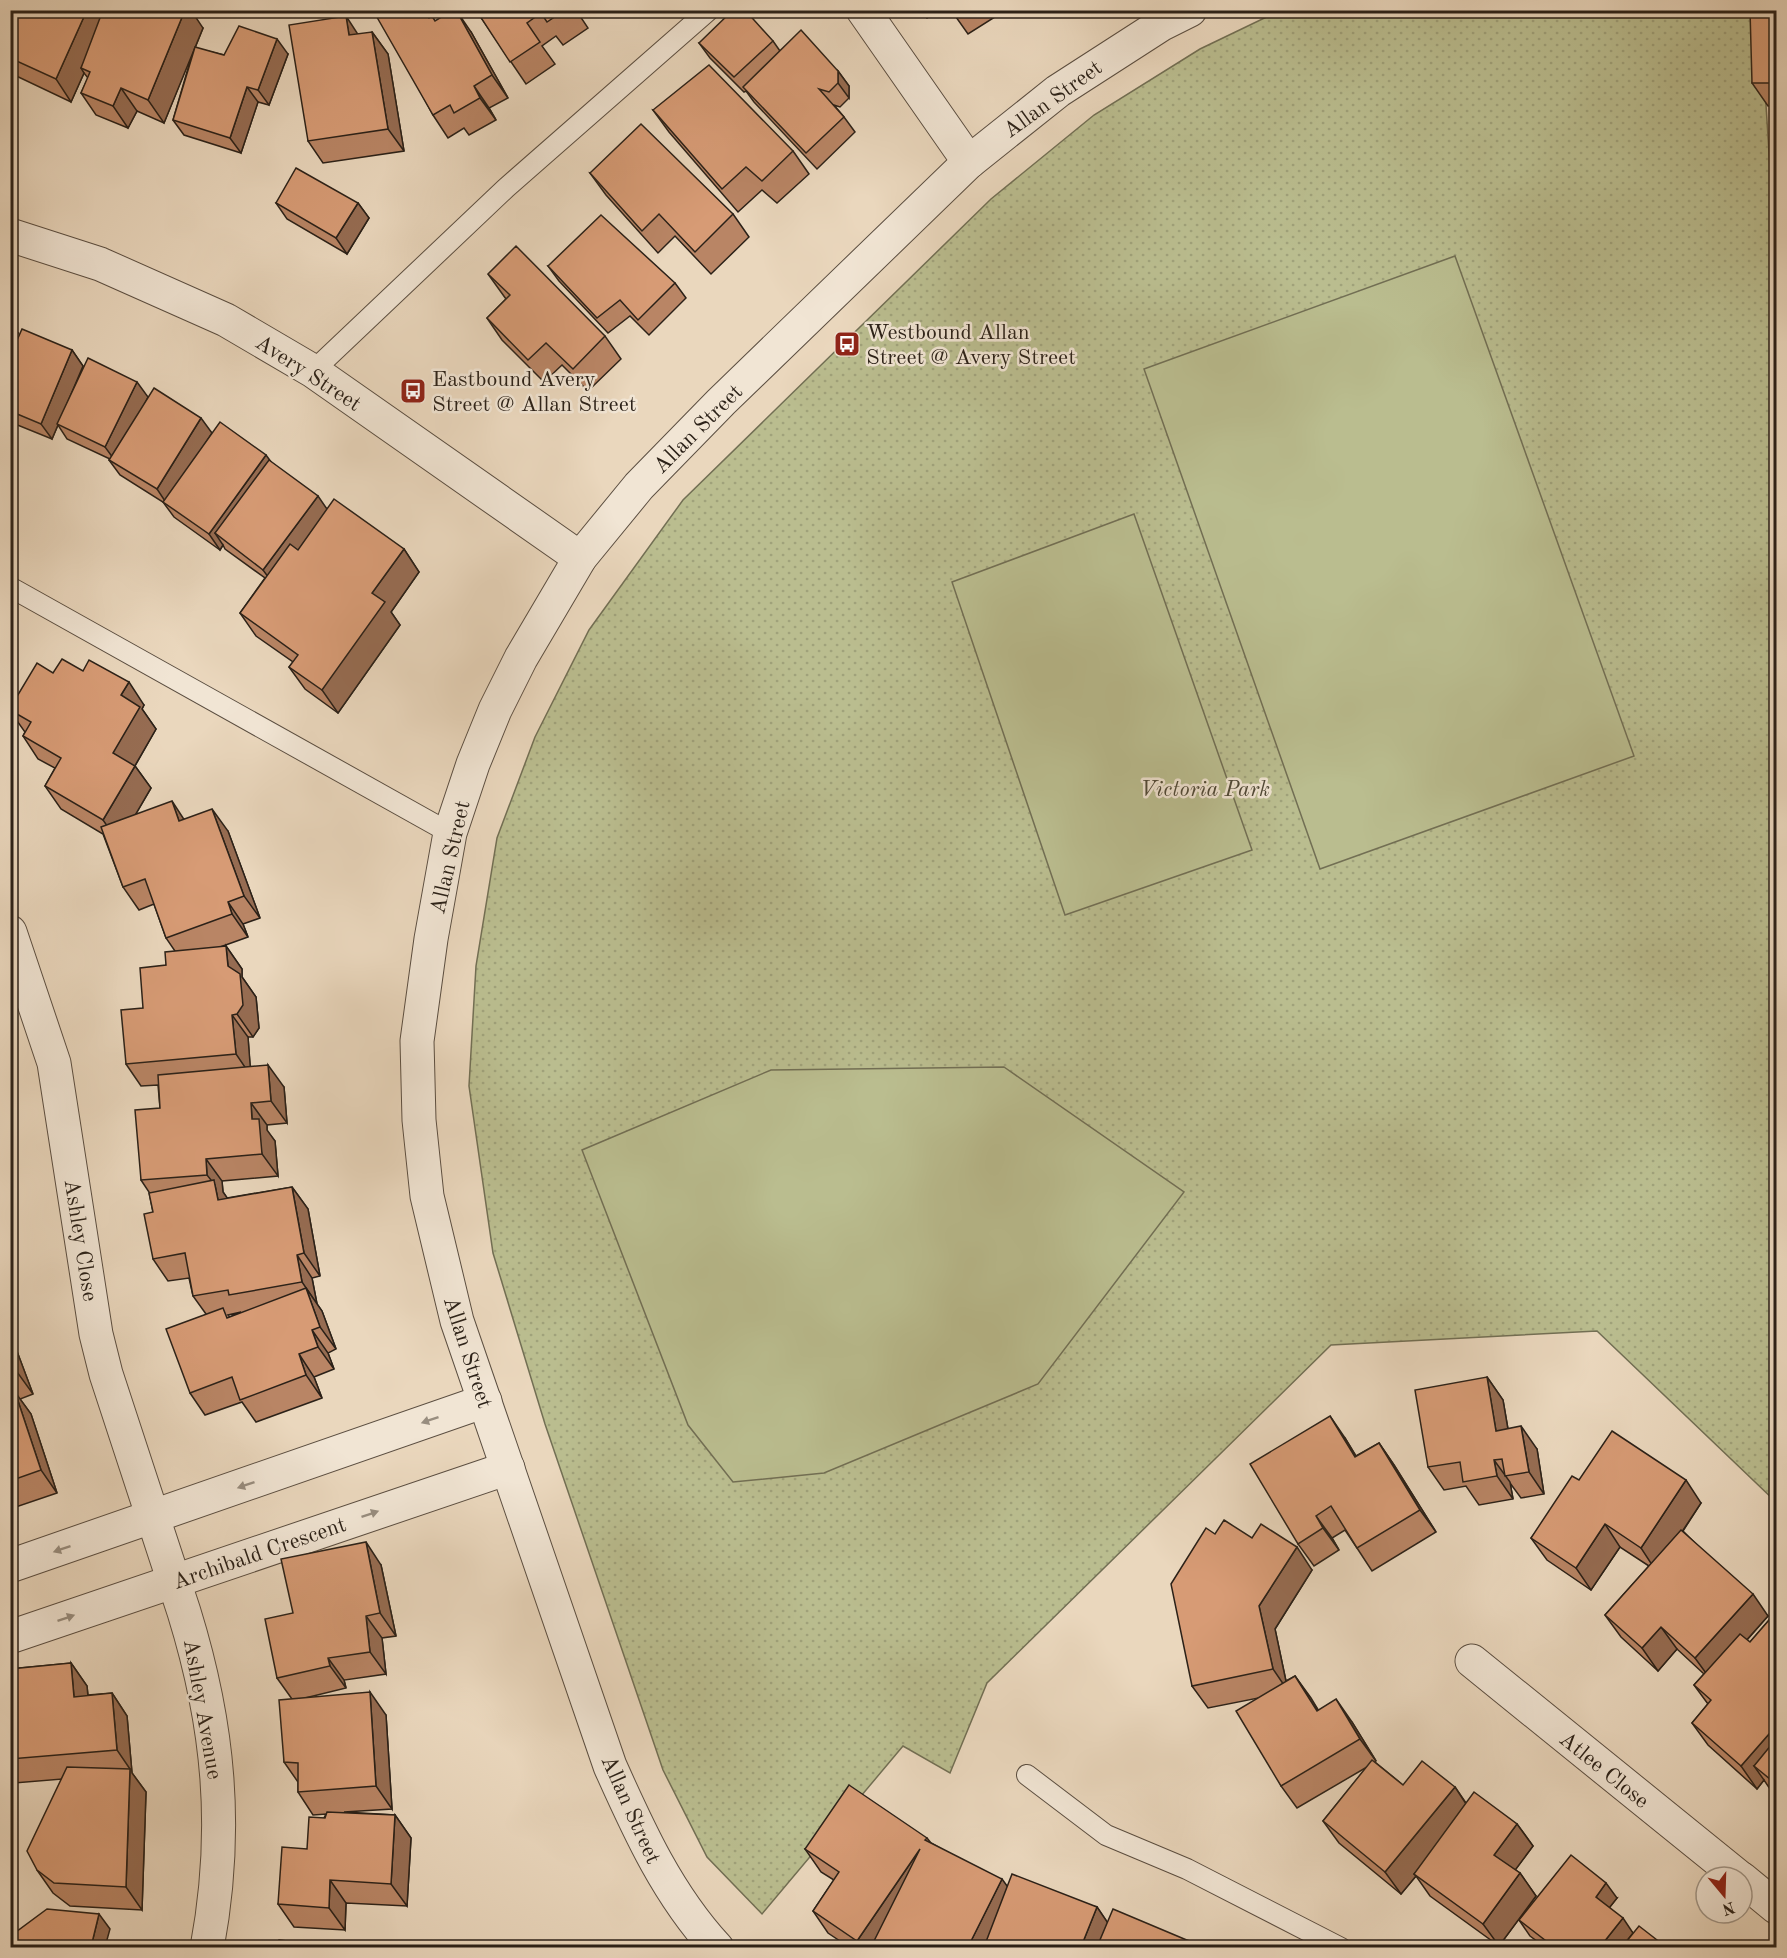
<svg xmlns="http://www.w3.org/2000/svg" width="1787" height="1958" font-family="'Old Standard TT',serif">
<defs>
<pattern id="grass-dots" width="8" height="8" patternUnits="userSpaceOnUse" patternTransform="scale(1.5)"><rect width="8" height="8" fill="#babd8f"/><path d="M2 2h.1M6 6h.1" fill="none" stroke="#a0a27b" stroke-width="1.8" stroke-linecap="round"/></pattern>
</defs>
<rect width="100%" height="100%" fill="#ead7bd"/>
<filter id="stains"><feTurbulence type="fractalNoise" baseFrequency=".00333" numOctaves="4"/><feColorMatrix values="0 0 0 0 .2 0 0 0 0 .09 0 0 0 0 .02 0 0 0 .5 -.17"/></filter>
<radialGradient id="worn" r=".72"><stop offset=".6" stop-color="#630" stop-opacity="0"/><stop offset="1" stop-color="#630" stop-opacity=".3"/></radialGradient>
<path fill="url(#grass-dots)" stroke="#726f54" stroke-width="1.5" d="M1279,11H1760L1772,199H1776V1502L1597,1331L1331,1345L987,1683L950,1773L903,1746L762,1914L707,1857L663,1770L545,1424L493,1253L469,1086L476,966L497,838L535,737L589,630L683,500L991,199L1094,115L1200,49Z"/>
<g fill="#babd8f" stroke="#726f54" stroke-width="1.5">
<path d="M1455,256L1634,756L1320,869L1144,369Z"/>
<path d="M1134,514L1252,850L1065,915L952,582Z"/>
<path d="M1004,1067L1184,1192L1038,1384L824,1473L733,1482L688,1425L582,1150L771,1070Z"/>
</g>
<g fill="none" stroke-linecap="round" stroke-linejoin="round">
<g stroke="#5b4e41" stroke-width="22">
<g id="service">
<path d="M313,371L506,188L709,10"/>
<path d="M10,587L450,833"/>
<path d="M1027,1775L1106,1835L1187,1869L1341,1948"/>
</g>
</g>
<g stroke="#5b4e41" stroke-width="35">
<g id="minor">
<path d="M863,10L969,162"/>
<path d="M10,932L54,1063L96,1334L106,1374L184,1612C219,1725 229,1830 207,1948"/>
<path d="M10,1566L485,1401"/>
<path d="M10,1637L508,1468"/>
<path d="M1472,1661L1739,1877"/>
<path d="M1742,1879L1776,1907"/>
</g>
</g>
<g stroke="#5b4e41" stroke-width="35">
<g id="tertiary">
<path d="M10,235L100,264L226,320L313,371L580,558"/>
<path d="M717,1948C668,1895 639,1831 610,1766L457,1321L427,1196L419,1120L417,1041L431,939L450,833L473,764L495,710L521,658L580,558L639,486L721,402L969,162L1058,91L1162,24L1190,10"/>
</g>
</g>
<use href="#service" stroke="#f1e5d4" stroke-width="20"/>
<use href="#minor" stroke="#f1e5d4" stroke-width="33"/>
<use href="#tertiary" stroke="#f1e5d4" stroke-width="33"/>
</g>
<g fill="#b98565" stroke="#2b2118" stroke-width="1.5" fill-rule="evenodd">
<path d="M10,10L131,14L203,28L195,48L224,55L288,54L269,105L258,102L241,153L184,135L173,120L193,51L164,123L137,111L128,128L96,115L81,93L88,78L84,73L71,102L10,73Z"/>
<path d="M377,10H427L435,21L471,32L508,98L489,108L496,120L469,135L464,128L448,138L433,115Z"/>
<path d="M476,10H576L588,28L563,45L556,36L542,46L555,64L526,84Z"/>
<path d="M921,10H940L927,18Z"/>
<path d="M951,10H1006L968,34Z"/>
<path d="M1776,10V106H1768L1752,83Z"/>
<path d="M372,32L388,54L404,151L323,163L308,141Z"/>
<path d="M773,41L780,51L838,71L849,86V98L840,107L834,105L844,117L855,132L817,169L754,102L746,91L744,92L710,58L699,43Z"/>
<path d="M653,110L793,151L809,174L777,203L762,190L738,212L669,132Z"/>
<path d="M590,173L733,214L749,237L711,274L675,236L658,253L606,195Z"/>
<path d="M276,203H358L369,218L347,254L287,219Z"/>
<path d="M548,266L675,283L686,298L649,335L630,316L608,333L559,281Z"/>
<path d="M488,274L605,336L621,359L588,391L562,365L544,382L502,340L487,318L506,299Z"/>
<path d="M10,322L18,333L12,354L72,350L83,366L69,399L148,397L144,404L212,433L272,463L327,509L404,549L419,572L391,612L400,625L338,713L305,689L289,667L293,662L256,636L240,613L265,578L225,549L223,545L220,550L174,517L163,502L120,475L109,460L110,459L67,439L58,425L52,439L10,422Z"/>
<path d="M83,671L144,705L142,709L156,729L135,766L151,788L135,815L184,819L228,831L260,918L243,924L248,937L220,947L226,946L242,969V977L256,997L259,1028L253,1037H248L250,1066L284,1087L287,1123L267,1125V1131L275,1141L278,1176L222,1181L223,1192L227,1198L292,1187L308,1209L320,1276L312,1278L317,1304L322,1311L336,1349L328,1353L334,1369L314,1377L322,1398L256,1422L242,1402L205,1415L190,1393L206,1314L193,1296L189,1278L168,1281L153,1259V1212L149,1192L141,1180L160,1108L158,1085L141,1086L126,1064L143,1008L166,965L175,951L166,938L154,904L139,910L123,887L103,834L61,809L45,786L55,768L38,759L23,736L25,732L10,711V708L53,673ZM241,1312L230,1317L228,1315Z"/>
<path d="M10,1339L15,1346L33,1394L20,1399L31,1414L57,1493L10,1509Z"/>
<path d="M1487,1377L1503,1400L1508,1429L1537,1449L1544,1494L1521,1498L1510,1483L1513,1499L1479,1505L1466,1486L1444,1490L1428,1467Z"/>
<path d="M1345,1438L1356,1456L1379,1443L1394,1465L1436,1532L1372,1571L1357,1548L1345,1530L1332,1538L1339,1550L1314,1566L1298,1544Z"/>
<path d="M1579,1480L1701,1503L1683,1531L1768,1616L1747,1640L1750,1642L1776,1612V1794L1770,1789L1764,1780L1757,1789L1708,1745L1692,1723L1708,1704L1694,1685L1704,1674L1677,1649L1658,1671L1621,1637L1605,1615L1649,1566L1620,1547L1591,1590L1547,1560L1531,1538Z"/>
<path d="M1215,1534L1252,1538L1312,1570L1275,1629L1286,1681L1295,1676L1318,1710L1352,1722L1376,1761L1375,1762L1403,1785L1455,1787L1466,1803L1517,1824L1533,1846L1515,1870L1520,1873L1536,1896L1499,1946L1430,1896L1416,1876L1401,1894L1339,1843L1323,1821L1367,1767L1297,1808L1281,1786L1258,1698L1208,1708L1192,1686Z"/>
<path d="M381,1565L396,1636L382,1638L386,1674L344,1680L346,1688L305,1698L386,1715L392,1809L344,1812L395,1815L411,1838L407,1906L346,1903L345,1930L294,1927L278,1904L326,1814L313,1815L298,1792V1782L284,1762L292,1699L277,1678L293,1613Z"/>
<path d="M71,1663L87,1686L88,1695L112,1693L127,1716L132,1773L146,1792L142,1910L70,1906L53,1893L37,1870L62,1779L14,1783L10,1778V1669Z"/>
<path d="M927,1838L931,1843L1007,1886L1097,1907L1107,1922L1189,1941L1194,1947H849L828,1933L813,1911L834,1880L821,1872L805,1849Z"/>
<path d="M1617,1898L1609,1908L1633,1933L1666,1947H1545L1530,1936L1519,1920Z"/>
</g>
<g fill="#966c52" stroke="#2b2118" stroke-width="1.5">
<path d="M87,10H113L81,68L84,73L71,102L56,79Z"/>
<path d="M185,10H191L203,28L164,123L148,100Z"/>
<path d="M425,10H427L444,40L429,18Z"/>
<path d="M456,10L471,32L508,98L492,75Z"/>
<path d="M346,16L361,39L349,35Z"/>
<path d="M372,32L388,54L404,151L388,129Z"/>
<path d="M277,39L288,54L269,105L258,90Z"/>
<path d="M838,71L849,86V98L838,83Z"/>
<path d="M474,86L489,108L496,120L480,98Z"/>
<path d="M247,87L258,102L241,153L230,138Z"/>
<path d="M121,88L137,111L128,128L113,106Z"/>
<path d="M358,203L369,218L347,254L336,238Z"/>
<path d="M10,322L18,333L10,357Z"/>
<path d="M72,350L83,366L52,439L41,424Z"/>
<path d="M137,382L148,397L116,462L105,447Z"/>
<path d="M201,418L212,433L167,504L157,489Z"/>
<path d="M266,455L277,470L215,533L223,545L220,550L209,534Z"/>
<path d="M318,496L329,512L274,585L263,570Z"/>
<path d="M404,549L419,572L391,612L400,625L338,713L322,690L372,593Z"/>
<path d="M129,682L144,705L142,709L156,729L129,776L113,753L121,695Z"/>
<path d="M135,766L151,788L119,843L103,820Z"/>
<path d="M172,801L187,824L179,821Z"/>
<path d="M212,809L228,831L260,918L244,896Z"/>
<path d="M228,902L243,924L248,937L232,914Z"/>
<path d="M226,946L242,969V977L256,997L259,1028L253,1037L237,1014L228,966Z"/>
<path d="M232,1015L248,1037L251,1076L236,1054Z"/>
<path d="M268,1065L284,1087L287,1123L271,1101Z"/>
<path d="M251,1103L267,1125V1130L275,1141L278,1176L262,1154L252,1119Z"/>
<path d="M206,1159L222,1181L223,1192L230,1202L218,1200L215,1185L207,1175Z"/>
<path d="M292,1187L308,1209L320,1276L304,1253Z"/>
<path d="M297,1255L312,1278L317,1304L302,1282Z"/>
<path d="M306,1288L322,1311L336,1349L320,1327Z"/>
<path d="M312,1330L328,1353L334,1369L318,1347Z"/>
<path d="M10,1339L15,1346L33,1394L17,1372L10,1353Z"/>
<path d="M299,1354L314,1377L322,1398L306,1375Z"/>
<path d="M1487,1377L1503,1400L1512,1453L1496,1431Z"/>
<path d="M15,1392L31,1414L57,1493L41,1470Z"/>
<path d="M1330,1416L1345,1438L1370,1480L1355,1457Z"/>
<path d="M1521,1426L1537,1449L1544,1494L1529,1472Z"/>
<path d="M1379,1443L1394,1465L1436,1532L1420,1510Z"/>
<path d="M1494,1460L1510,1482L1513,1499L1497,1476Z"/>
<path d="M1686,1480L1701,1503L1656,1571L1641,1548Z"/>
<path d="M1316,1516L1332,1538L1339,1550L1323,1528Z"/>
<path d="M1605,1524L1620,1547L1591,1590L1576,1568Z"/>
<path d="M366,1542L381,1565L396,1636L380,1613Z"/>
<path d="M1297,1547L1312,1570L1275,1629L1288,1691L1273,1669L1259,1606Z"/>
<path d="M1753,1594L1768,1616L1711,1680L1695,1658Z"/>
<path d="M366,1616L382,1638L386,1674L370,1652Z"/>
<path d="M1661,1627L1677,1649L1658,1671L1642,1648Z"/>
<path d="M328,1658L344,1680L346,1688L330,1666Z"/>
<path d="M71,1663L87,1686L90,1719L74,1697Z"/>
<path d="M1295,1676L1311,1698L1332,1733L1317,1711Z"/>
<path d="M370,1692L386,1715L392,1809L376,1786Z"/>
<path d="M112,1693L127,1716L132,1773L146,1792L142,1910L126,1887L130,1769L117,1750Z"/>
<path d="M1336,1699L1352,1722L1376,1761L1360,1739Z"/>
<path d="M1776,1726V1766H1754L1764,1780L1757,1789L1741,1766Z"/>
<path d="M1455,1787L1470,1810L1414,1874L1416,1876L1401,1894L1385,1872Z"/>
<path d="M395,1815L411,1838L407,1906L391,1884Z"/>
<path d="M1517,1824L1533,1846L1510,1877L1494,1855Z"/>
<path d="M920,1849L883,1947H861L857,1941Z"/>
<path d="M1520,1873L1536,1896L1499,1946L1483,1924Z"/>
<path d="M1002,1879L1018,1901L995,1947H968Z"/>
<path d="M330,1880L346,1903L345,1930L329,1908Z"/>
<path d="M1606,1883L1617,1898L1606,1912L1596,1897Z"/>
<path d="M1097,1907L1112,1929L1105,1947H1081Z"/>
<path d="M99,1914L110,1929L105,1947H91Z"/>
<path d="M1623,1918L1633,1933L1622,1947H1600Z"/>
<path d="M1189,1941L1194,1947H1187Z"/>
</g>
<g fill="#d79b75" stroke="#2b2118" stroke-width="1.5">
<path d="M10,10H87L56,79L10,58Z"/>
<path d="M103,10H119L131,14L133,10H185L148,100L121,88L113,106L81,93L90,72L81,68Z"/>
<path d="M377,10H425L429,18L432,16L435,21L453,10H456L492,75L474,86L480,98L454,113L450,105L433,115L374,12Z"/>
<path d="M476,10H565L547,22L541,13L527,23L540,42L510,62Z"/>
<path d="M733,10H745L773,41L734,77L699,43Z"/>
<path d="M1750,10H1776V83H1752Z"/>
<path d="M346,16L349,35L372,32L388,129L308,141L289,25Z"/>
<path d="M239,26L277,39L258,90L247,87L230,138L173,120L195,47L224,55Z"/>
<path d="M801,30L838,71V83L829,92L819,89L844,117L806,153L743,87Z"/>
<path d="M709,65L793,151L762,181L746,167L722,189L653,110Z"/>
<path d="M641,124L733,214L695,252L659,214L642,231L590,173Z"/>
<path d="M296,168L358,203L336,238L276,203Z"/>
<path d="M601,215L675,283L638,320L620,300L597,318L548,266Z"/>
<path d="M516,246L605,336L573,369L546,343L528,360L487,318L510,295L488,274Z"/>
<path d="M22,329L72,350L41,424L10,411V356Z"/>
<path d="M88,358L137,382L105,447L57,424Z"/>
<path d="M154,388L201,418L157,489L109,460Z"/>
<path d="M220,422L266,455L209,534L163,502Z"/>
<path d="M269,460L318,496L263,570L215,533Z"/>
<path d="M334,499L404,549L372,593L385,602L322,690L289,667L298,655L240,613L290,544L298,550Z"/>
<path d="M62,659L83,671L89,660L129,682L121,695L140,707L113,753L135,766L103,820L45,786L61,758L23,736L31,722L10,710V708L37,663L53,673Z"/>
<path d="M172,801L179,821L212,809L244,896L228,902L232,914L166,938L145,879L123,887L101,827Z"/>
<path d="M226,946L228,966L240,974L243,1005L237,1014L232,1015L236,1054L126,1064L121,1010L143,1008L140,968L166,965L165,952Z"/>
<path d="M268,1065L271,1101L251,1103L252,1119H259L262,1154L206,1159L207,1175L141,1180L135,1110L160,1108L158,1075Z"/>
<path d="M214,1180L218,1200L292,1187L304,1253L297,1255L302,1282L229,1295L228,1290L193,1296L185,1253L153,1259L144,1214L153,1212L149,1193Z"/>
<path d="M306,1288L320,1327L312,1330L318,1347L299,1354L306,1375L240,1400L232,1377L190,1393L166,1329L223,1308L227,1318Z"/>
<path d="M10,1353L17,1372L10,1374Z"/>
<path d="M1487,1377L1496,1431L1521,1426L1529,1472L1505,1476L1502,1459L1494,1460L1497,1476L1463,1482L1460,1462L1428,1467L1415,1390Z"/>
<path d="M15,1392L41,1470L10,1481V1394Z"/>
<path d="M1330,1416L1355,1457L1379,1443L1420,1510L1357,1548L1331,1506L1316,1516L1323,1528L1298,1544L1250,1464Z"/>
<path d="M1612,1431L1686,1480L1641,1548L1605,1524L1576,1568L1531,1538L1572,1476L1579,1480Z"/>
<path d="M1224,1520L1252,1538L1261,1524L1297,1547L1259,1606L1273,1669L1192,1686L1171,1584L1206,1528L1215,1534Z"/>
<path d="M1681,1530L1753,1594L1695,1658L1661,1627L1642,1648L1605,1615Z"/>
<path d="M366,1542L380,1613L366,1616L370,1652L328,1658L330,1666L277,1678L265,1619L293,1613L281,1559Z"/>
<path d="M1776,1612V1726L1741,1766L1692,1723L1711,1700L1694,1685L1740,1634L1750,1642Z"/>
<path d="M71,1663L74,1697L112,1693L117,1750L10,1759V1669Z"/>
<path d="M1295,1676L1317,1711L1336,1699L1360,1739L1281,1786L1236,1711Z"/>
<path d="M370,1692L376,1786L298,1792V1763L284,1762L279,1700Z"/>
<path d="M1776,1739V1784L1754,1766Z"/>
<path d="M1372,1760L1403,1785L1422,1761L1455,1787L1385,1872L1323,1821Z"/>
<path d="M67,1767L130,1769L126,1887L54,1883L37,1870L27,1851Z"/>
<path d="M849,1785L927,1838L925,1840L1002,1879L968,1947H871L920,1849L857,1941L813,1911L839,1872L805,1849Z"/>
<path d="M1474,1792L1517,1824L1494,1855L1520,1873L1483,1924L1414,1874Z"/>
<path d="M327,1812L395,1815L391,1884L330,1880L329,1908L278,1904L282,1847L307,1849L309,1817L325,1818Z"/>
<path d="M1571,1855L1606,1883L1596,1897L1623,1918L1600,1947H1567L1562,1943L1558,1947H1554L1519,1920Z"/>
<path d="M1012,1874L1097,1907L1081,1947H984Z"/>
<path d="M47,1909L99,1914L91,1947H12L16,1932Z"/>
<path d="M1113,1909L1189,1941L1187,1947H1097Z"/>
<path d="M1639,1926L1666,1947H1622Z"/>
<path d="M279,1940L339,1947H278Z"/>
</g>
<defs><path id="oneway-solid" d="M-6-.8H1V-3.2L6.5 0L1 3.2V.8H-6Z" transform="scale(1.5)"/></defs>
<g fill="#988d7f">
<use href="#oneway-solid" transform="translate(430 1420) rotate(161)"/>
<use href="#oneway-solid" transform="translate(246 1485) rotate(161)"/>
<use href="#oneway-solid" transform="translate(370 1514) rotate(-19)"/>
<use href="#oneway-solid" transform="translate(62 1549) rotate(161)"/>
<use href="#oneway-solid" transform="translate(66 1618) rotate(-19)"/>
</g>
<defs>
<g id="bus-square" transform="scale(1.35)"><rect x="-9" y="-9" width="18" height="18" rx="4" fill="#8f2418" stroke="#f1e5d4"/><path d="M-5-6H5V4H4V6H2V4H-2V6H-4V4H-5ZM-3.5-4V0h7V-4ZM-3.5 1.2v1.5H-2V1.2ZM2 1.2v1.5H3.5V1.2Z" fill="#fff"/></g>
</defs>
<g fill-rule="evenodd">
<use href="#bus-square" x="847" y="344"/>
<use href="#bus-square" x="413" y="391"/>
</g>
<g text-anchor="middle" stroke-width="5" stroke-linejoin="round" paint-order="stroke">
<g font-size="22" fill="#2b2118" stroke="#f1e5d4">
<text transform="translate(1052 98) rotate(-36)" y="8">Allan Street</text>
<text transform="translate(309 372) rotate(33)" y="8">Avery Street</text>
<text transform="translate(697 428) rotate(-45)" y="8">Allan Street</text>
<text transform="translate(449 857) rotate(-77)" y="8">Allan Street</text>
<text transform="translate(82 1240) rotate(81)" y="8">Ashley Close</text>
<text transform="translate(469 1352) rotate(72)" y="8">Allan Street</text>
<text transform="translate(259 1552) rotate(-19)" y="8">Archibald Crescent</text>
<text transform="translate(204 1709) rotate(80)" y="8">Ashley Avenue</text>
<text transform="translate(1605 1769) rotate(39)" y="8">Atlee Close</text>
<text transform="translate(632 1809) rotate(66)" y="8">Allan Street</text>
</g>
<g font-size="22" fill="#2b2118" stroke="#f1e5d4" text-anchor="start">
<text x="866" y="339">Westbound Allan<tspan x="866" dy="25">Street @ Avery Street</tspan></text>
<text x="432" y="386">Eastbound Avery<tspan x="432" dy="25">Street @ Allan Street</tspan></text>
</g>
<g font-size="22" font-style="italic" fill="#4f4836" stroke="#f1e5d4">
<text x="1205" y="796">Victoria Park</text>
</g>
</g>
<rect width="1787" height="1958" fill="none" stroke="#ead7bd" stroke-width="36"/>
<rect x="12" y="12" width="1763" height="1934" fill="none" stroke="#2b2118" stroke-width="3"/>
<rect x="18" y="18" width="1751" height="1922" fill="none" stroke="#2b2118" stroke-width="1.5"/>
<g transform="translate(1724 1895) rotate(161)"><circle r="28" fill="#f1e5d4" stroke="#a29789" stroke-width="1.5"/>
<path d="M0-4.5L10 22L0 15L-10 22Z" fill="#8f2418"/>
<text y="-9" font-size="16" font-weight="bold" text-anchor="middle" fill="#2b2118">N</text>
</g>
<rect width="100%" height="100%" filter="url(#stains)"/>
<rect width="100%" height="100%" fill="url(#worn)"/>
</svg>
